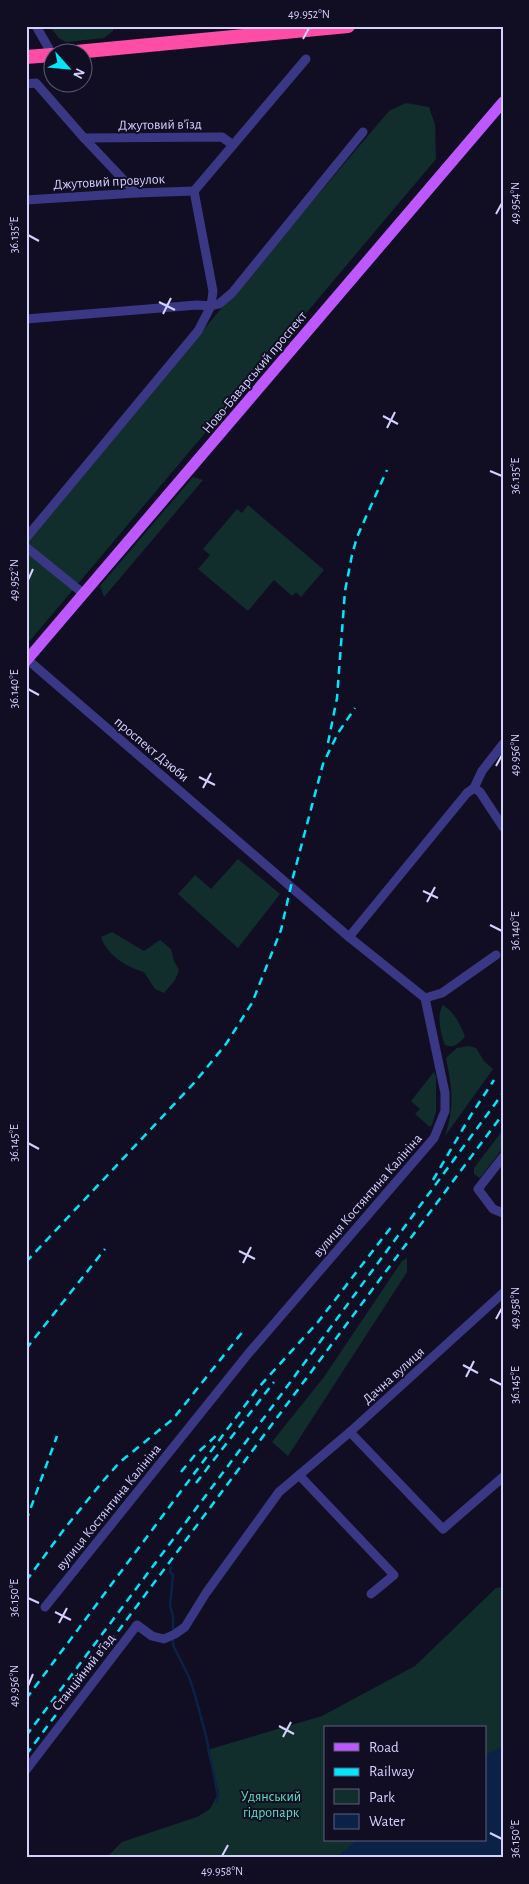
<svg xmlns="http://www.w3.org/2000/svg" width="529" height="1884" font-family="'Alegreya Sans',sans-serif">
<rect width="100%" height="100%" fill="#110e24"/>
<g fill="#112e2c" fill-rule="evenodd">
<path d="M49,26H113V31L104,38L66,42L59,38Z"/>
<path d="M406,103L429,107L435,125L436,159L28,643L26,641V544L214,317L389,111Z"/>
<path d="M193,477L203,480L104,597L100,586Z"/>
<path d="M248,505L324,570L301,597L296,592L292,596L274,580L248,611L198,569L210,555L203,549L237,509L242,513Z"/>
<path d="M238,859L280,894L238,948L178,894L195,875L211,889Z"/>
<path d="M112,932L144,951L160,940L171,949L174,961L179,970L175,980L164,993L155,989L144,972C126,967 107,955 101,937Z"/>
<path d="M443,1005C454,1012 461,1025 465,1037C458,1043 455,1049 445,1045C441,1034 436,1015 443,1005Z"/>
<path d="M469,1046L476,1048L484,1061L493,1069L445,1136C455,1107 452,1088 446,1058L457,1048Z"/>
<path d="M434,1072L436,1076V1111L432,1125L430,1127L415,1114L420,1109L411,1101Z"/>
<path d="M503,1130V1148L480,1178L474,1174V1168Z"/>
<path d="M407,1258V1272L288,1456L272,1442L324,1377L402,1261Z"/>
<path d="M503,1587V1858H106L122,1842L197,1817L210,1809L219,1792L207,1750L322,1716L415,1666L496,1588ZM325,1728H485V1840H325Z"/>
</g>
<path fill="#0b2246" d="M503,1746V1858H335L357,1840H485V1755Z"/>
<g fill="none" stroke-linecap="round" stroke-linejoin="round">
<path stroke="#0b2246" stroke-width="2.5" d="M171,1567L170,1572L173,1575L170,1606L173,1616V1645L189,1677L195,1695L206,1736L218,1796L217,1802"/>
<g stroke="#3a3884" stroke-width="9">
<path d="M36,26L52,54"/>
<path d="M26,84L36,83L84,138L136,193"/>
<path d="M84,138L222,137L233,145"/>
<path d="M26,200L136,193L194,191"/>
<path d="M26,319L197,305L211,306L213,291L194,191L306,59"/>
<path d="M26,538L198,331L211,306L219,304L232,293L363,132"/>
<path d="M26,547L84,594"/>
<path d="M28,660L349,937"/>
<path d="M474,788L482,771L503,744"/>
<path d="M425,998L442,993L496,955"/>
<path d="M503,1157L478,1189L493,1209L503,1213"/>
<path d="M350,1432L443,1529L503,1477"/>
<path d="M299,1475L394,1575L371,1594"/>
<path d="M45,1607L248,1354L434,1138L445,1111V1093L425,998L349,937L467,793L474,788L480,792L503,827"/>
<path d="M26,1770L137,1625L152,1636L164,1639L175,1634L185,1627L206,1593L279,1492L350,1432L503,1293"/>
</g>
<path stroke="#bd58ff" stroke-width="11" d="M26,661L503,102"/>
<g stroke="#ff4ca5" stroke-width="14">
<path d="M76,52L348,26"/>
<path d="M26,57L52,55"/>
</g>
<g stroke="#00e7fc" stroke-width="2.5" stroke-dasharray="8 6" stroke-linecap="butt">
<path d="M328,743L337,698L345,591L352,555L357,537L387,470"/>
<path d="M433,1180L471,1115L494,1080"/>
<path d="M26,1262L195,1082L226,1044L252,1003L281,930L293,877L323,764L338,733L355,708"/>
<path d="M26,1349L105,1249"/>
<path d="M181,1472L195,1455L218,1434"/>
<path d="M196,1483L274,1382"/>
<path d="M26,1521L57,1436"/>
<path d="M26,1581L65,1528L103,1481L120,1462L173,1419L244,1330"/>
<path d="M26,1699L258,1388L318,1322L392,1226"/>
<path d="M26,1736L272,1407L503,1093"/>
<path d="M26,1755L503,1114"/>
</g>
</g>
<path fill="none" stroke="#d5d1ff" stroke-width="2" d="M303,39L309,28M496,214L502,203M28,235L39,241M159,302L175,310M163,314L171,298M383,416L398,424M387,428L395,412M490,471L502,476M28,580L33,569M28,689L39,695M496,766L502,755M199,777L215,785M203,788L211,773M423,891L438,898M427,902L435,887M490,925L502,931M28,1143L39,1149M239,1251L255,1259M243,1263L251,1247M496,1319L502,1308M463,1365L478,1373M466,1377L474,1361M490,1379L502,1385M28,1598L39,1603M55,1612L71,1620M59,1623L67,1608M28,1686L33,1674M279,1726L294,1734M283,1737L291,1722M490,1833L502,1839M222,1856L228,1845"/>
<g text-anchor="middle" stroke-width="4" stroke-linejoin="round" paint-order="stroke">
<g font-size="14" fill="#d5d1ff" stroke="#110e24">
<text transform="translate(160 124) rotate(-1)" y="5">Джутовий в’їзд</text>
<text transform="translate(109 181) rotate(-3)" y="5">Джутовий провулок</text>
<text transform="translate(254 372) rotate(-50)" y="5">Ново-Баварський проспект</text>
<text transform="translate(152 749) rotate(40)" y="5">проспект Дзюби</text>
<text transform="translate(367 1195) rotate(-49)" y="5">вулиця Костянтина Калініна</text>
<text transform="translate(393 1375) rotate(-42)" y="5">Дачна вулиця</text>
<text transform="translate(108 1507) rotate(-51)" y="5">вулиця Костянтина Калініна</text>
<text transform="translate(83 1672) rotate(-52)" y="5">Станційний в’їзд</text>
</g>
<g font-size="14" fill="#5ae1bd" stroke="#110e24">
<text x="271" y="1801">Удянський<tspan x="271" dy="16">гідропарк</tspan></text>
</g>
</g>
<rect width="529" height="1884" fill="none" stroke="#110e24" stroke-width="55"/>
<rect x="324" y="1726" width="162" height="115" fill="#110e24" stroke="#5f5c7c"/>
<rect x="334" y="1743" width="25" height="8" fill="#bd58ff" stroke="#5f5c7c"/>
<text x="369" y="1752" font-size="15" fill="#d5d1ff">Road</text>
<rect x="334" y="1768" width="25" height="8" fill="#00e7fc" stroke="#5f5c7c"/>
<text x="369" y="1776" font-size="15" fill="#d5d1ff">Railway</text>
<rect x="334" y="1789" width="25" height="15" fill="#112e2c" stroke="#5f5c7c"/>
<text x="369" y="1802" font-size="15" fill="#d5d1ff">Park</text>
<rect x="334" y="1814" width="25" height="15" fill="#0b2246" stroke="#5f5c7c"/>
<text x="369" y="1826" font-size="15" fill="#d5d1ff">Water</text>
<g transform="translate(68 68) rotate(117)"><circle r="24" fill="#110e24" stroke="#5f5c7c"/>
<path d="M0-4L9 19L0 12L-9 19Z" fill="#00e7fc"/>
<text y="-8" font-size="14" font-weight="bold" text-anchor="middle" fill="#d5d1ff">N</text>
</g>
<rect x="28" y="28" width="474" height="1828" fill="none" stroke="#d5d1ff" stroke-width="2"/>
<g font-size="12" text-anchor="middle" fill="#d5d1ff">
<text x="309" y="18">49.952°N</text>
<text transform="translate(515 203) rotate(-90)" y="4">49.954°N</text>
<text transform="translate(14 235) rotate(-90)" y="4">36.135°E</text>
<text transform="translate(515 476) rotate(-90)" y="4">36.135°E</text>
<text transform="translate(14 580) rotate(-90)" y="4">49.952°N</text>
<text transform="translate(14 689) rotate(-90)" y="4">36.140°E</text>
<text transform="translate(515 755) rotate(-90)" y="4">49.956°N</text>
<text transform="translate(515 931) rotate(-90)" y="4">36.140°E</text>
<text transform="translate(14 1143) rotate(-90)" y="4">36.145°E</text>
<text transform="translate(515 1308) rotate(-90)" y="4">49.958°N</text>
<text transform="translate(515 1385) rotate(-90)" y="4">36.145°E</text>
<text transform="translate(14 1598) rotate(-90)" y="4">36.150°E</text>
<text transform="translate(14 1686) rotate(-90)" y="4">49.956°N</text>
<text transform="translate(515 1839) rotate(-90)" y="4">36.150°E</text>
<text x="222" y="1875">49.958°N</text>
</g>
</svg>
